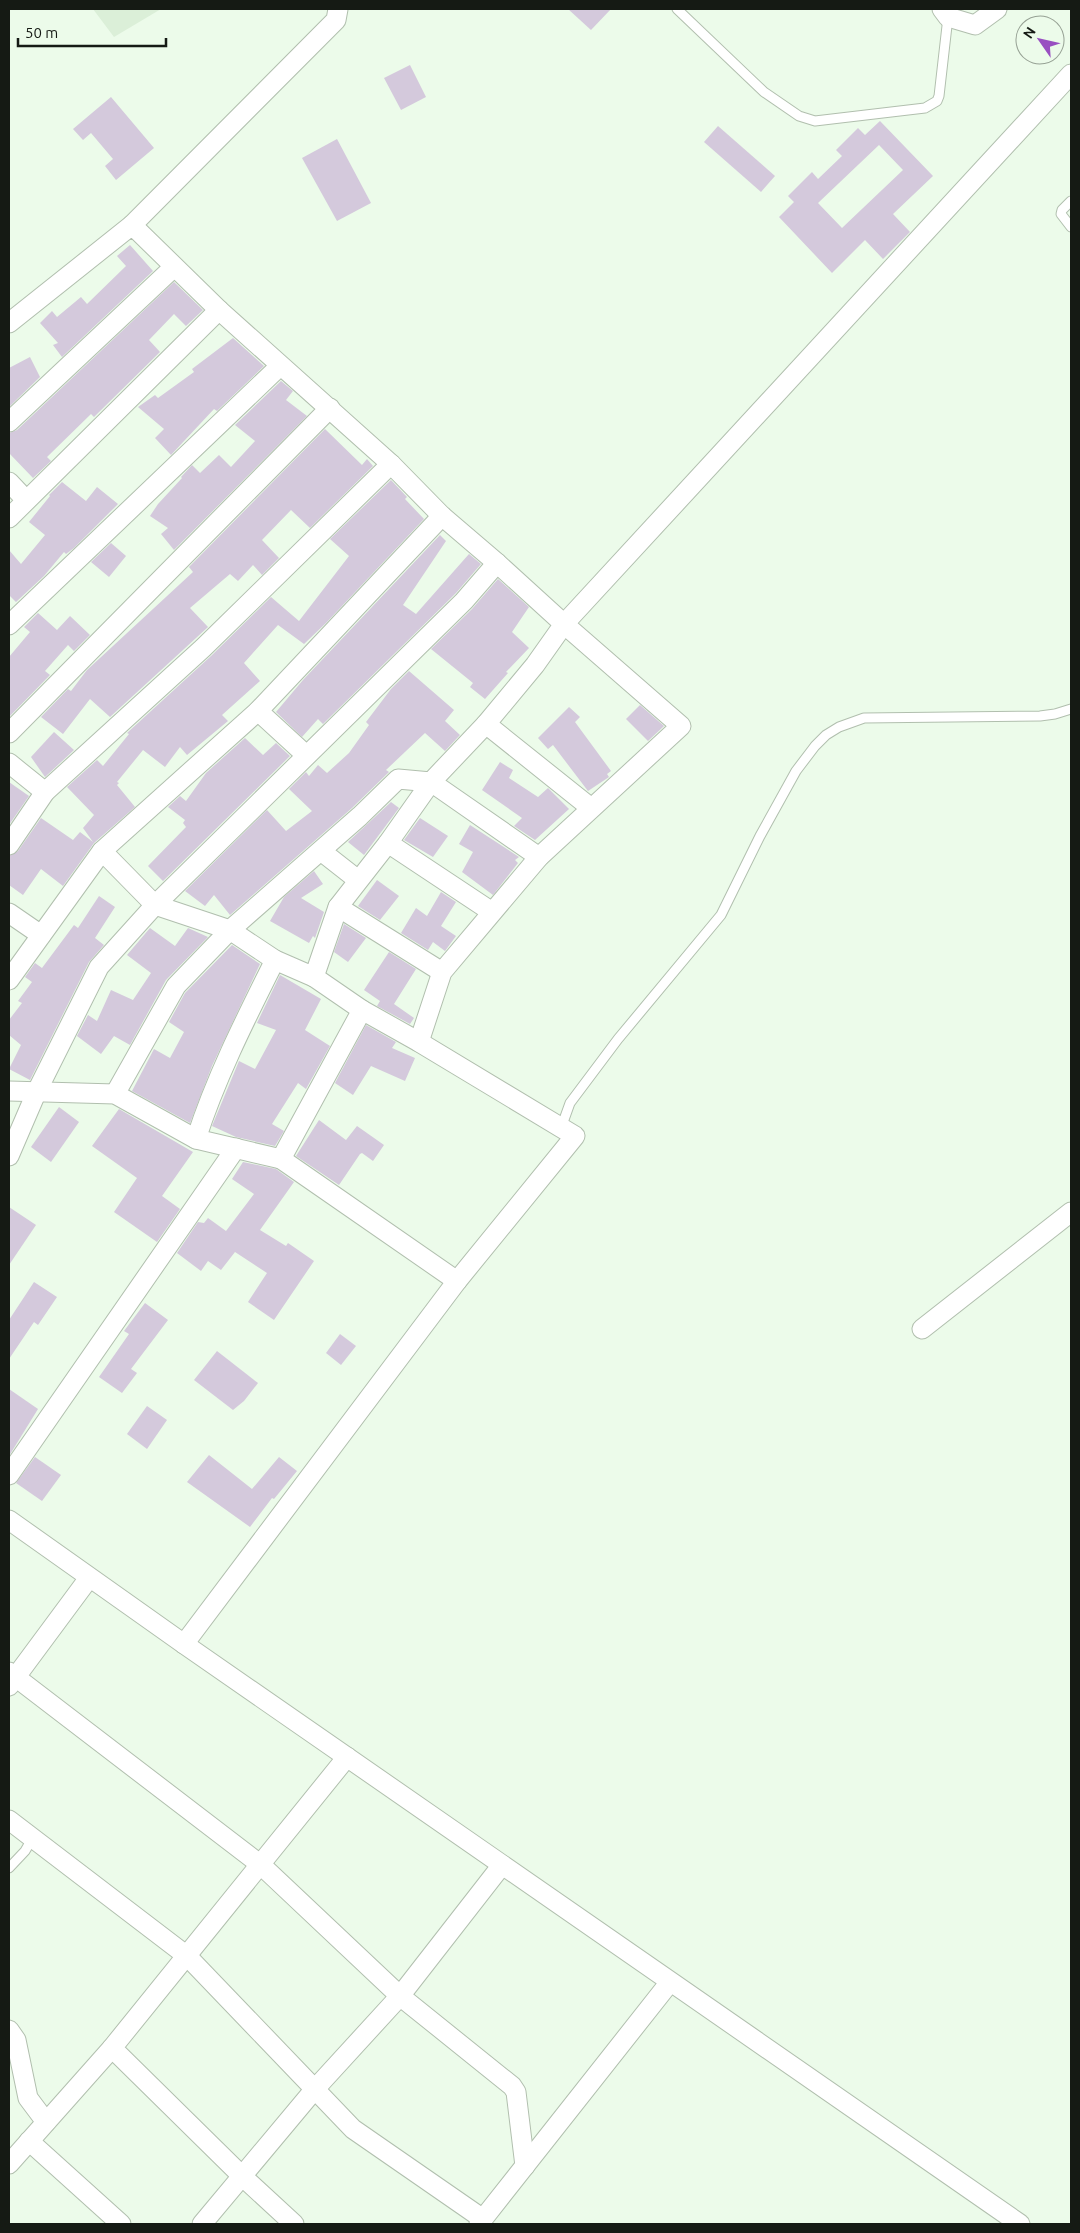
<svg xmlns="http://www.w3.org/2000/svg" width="1080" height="2233" font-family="Ubuntu,sans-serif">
<rect width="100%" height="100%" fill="#ecfbea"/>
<path fill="#dbefd8" d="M93,9H161L114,37Z"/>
<g fill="#d4c9dc" fill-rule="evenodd">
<path d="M568,9H611L591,30Z"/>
<path d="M410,65L426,97L401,110L384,78Z"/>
<path d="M111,97L154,148L116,180L105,166L113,159L91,133L83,140L73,129Z"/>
<path d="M880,121L933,176L893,214L910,232L883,259L865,240L832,273L779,217L794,202L788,196L812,172L818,179L842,156L836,150L858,128L865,135ZM879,145L903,170L842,228L818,203Z"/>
<path d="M718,126L775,176L761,192L704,142Z"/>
<path d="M337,139L371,203L337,221L302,158Z"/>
<path d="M130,245L153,271L62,357L53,345L58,343L40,323L52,311L57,317L81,297L87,304L126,266L117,256Z"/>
<path d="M174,282L203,310L186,326L174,314L149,340L160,352L94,417L91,414L47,457L51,461L33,478L9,453V433L17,430Z"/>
<path d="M233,338L264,366L217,411L214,409L171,455L155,438L164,429L138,407L155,395L158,398L194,372L192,369Z"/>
<path d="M30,357L40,377L9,407V368Z"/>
<path d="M281,381L293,391L286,400L307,416L174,550L161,534L168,528L150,516L158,504L182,478L181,477L192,465L200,473L219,455L231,467L255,441L235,425Z"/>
<path d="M325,429L362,465L367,459L373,466L310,528L291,510L262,540L279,558L262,575L253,565L238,581L230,574L190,608L208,627L110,717L90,699L63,734L41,717L68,689L71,691L87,670L193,572L189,567Z"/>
<path d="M391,480L407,497L405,499L424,519L326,623L304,644L278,625L244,663L260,681L222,715L228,721L187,755L180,747L165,767L143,750L117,782L119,783L117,785L135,807L94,843L63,886L41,869L23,895L9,885V856L18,851L41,818L73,840L80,832L93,842L83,828L94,815L67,787L97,760L103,766L129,734L127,733L211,656L271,597L299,621L349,556L330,539Z"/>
<path d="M62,482L86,501L97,487L118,504L74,548L66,554L64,552L44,576L16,602L9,595V550L21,564L45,535L29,522L50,496L49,495Z"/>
<path d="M440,535L446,541L403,605L416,614L469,554L481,564L456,593L323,724L318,719L302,737L276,712L303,680Z"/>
<path d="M111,543L126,556L109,577L91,562Z"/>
<path d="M498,579L529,607L512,632L529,648L506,672L508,673L485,699L470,687L473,683L431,649L472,609Z"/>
<path d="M38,613L57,630L70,616L90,635L74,651L68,645L45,671L50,675L9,717V657L30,632L24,627Z"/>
<path d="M409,671L454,710L445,721L460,735L445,751L425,733L386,770L389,772L352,808L230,915L214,895L205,906L185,891L267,810L286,831L312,811L289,789L306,772L309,776L318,765L327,773L349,753L369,725L366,722L391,689Z"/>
<path d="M640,705L664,726L648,741L626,719Z"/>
<path d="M569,707L580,717L575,722L611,771L607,774L609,777L588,791L553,745L548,749L538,738Z"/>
<path d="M54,732L74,750L45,777L31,757Z"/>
<path d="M245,738L263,755L276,743L290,756L163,881L148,866L186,827L183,823L185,820L168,807L180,796L186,801L206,773Z"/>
<path d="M500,762L513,770L509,778L538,797L548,788L569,809L535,840L514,826L522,818L482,790Z"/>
<path d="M9,782L29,796L9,825Z"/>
<path d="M391,802L399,808L364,855L348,842Z"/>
<path d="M420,818L448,836L433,857L404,840Z"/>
<path d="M470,825L519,857L515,860L518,863L493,895L462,872L473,852L459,844Z"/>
<path d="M314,871L323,884L301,898L324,912L315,938L313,936L309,943L270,921L284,897Z"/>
<path d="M377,880L399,896L380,920L358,906Z"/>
<path d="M441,892L456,902L441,926L456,936L445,951L433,942L428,950L401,933L416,908L427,916Z"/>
<path d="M99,896L115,907L95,938L104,945L89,962L30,1080L9,1069L21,1045L9,1035V1020L22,1003L18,1001L32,982L25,977L35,963L42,968L74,925L78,928Z"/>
<path d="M344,924L366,938L348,962L334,952Z"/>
<path d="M150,928L175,946L188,928L208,937L166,980L130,1045L114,1036L101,1054L77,1036L88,1015L97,1021L111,990L133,1000L151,973L127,955Z"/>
<path d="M232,945L260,964L212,1066L190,1123L132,1091L154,1049L170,1058L184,1032L169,1022L185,993Z"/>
<path d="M389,952L416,969L394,1004L414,1018L410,1024L377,1006L380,1001L364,990Z"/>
<path d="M280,975L321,999L305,1030L330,1046L306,1089L298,1083L272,1124L284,1131L275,1146L236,1137L212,1126L239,1061L255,1069L276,1030L257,1023Z"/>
<path d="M366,1025L396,1042L392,1048L415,1058L405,1081L371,1066L353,1095L335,1083Z"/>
<path d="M59,1107L79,1122L51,1162L31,1147Z"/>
<path d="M119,1109L193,1152L162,1196L180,1209L157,1242L114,1212L137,1178L92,1146Z"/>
<path d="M319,1120L346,1140L357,1126L384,1145L373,1161L362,1153L360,1154L339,1185L296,1156Z"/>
<path d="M243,1162L276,1169L294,1182L260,1230L286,1246L288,1243L314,1261L274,1320L248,1302L267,1273L235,1252L221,1270L208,1261L201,1271L177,1253L198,1222L204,1223L208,1218L226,1231L254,1194L232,1179Z"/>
<path d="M9,1207L36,1225L9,1265Z"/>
<path d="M34,1282L57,1297L38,1325L34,1322L9,1359V1320Z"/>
<path d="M145,1303L168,1320L131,1369L137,1373L122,1393L99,1377L129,1334L124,1331Z"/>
<path d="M340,1334L356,1346L341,1365L326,1353Z"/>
<path d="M217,1351L258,1383L244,1401L233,1410L194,1380Z"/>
<path d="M9,1389L38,1409L9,1456Z"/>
<path d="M147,1406L167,1420L147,1449L127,1434Z"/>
<path d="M209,1455L252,1489L279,1457L297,1471L274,1499L272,1498L250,1527L187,1482Z"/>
<path d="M35,1457L61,1475L42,1501L16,1483Z"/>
</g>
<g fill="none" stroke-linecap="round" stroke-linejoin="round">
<g stroke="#b1bfae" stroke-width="11">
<g id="service">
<path d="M677,9L764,92L799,116L815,121L925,108L937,101L939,96L948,17"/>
<path d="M1071,201L1062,210L1061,214L1071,227"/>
<path d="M561,1128L570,1103L618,1039L721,915L760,836L796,771L815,746L826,735L839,727L864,718L1040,716L1055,714L1071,709"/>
<path d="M9,1868L25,1851L32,1839"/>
</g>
</g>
<g stroke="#b1bfae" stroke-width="21">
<g id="minor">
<path d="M942,9L948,17L975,25L997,9"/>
<path d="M132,225L336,20L338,9"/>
<path d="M9,323L132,225L219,310L391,464L442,516L497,563L564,624L535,665L486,724L431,782L388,843L338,907L314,977L275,960L230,930L155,905L102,851"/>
<path d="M9,422L174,267"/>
<path d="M9,482L26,500"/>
<path d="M9,518L219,310"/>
<path d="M9,625L280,366"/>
<path d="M258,711L306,755"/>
<path d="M486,724L591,808"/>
<path d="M9,733L330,408"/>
<path d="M9,763L45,792"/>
<path d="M388,843L492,912"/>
<path d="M9,845L45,792L203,648L391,464"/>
<path d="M321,851L358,880"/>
<path d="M338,907L442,972"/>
<path d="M9,913L41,935"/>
<path d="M275,960C246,1018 216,1077 196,1139L281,1159L362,1010L314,977"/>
<path d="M9,980L102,851L258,711L442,516"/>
<path d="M419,1042L442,972L539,857L681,726L564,624L1071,74"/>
<path d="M9,1091L115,1094L196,1139"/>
<path d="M115,1094L176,986L230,930L360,816L398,779L431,782L539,857"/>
<path d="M9,1156L37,1091L99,967L155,905L464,601L497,563"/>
<path d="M281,1159L457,1281"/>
<path d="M922,1329L1071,1212"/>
<path d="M9,1475L236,1148"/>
<path d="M9,1520L184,1644L1020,2224"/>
<path d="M184,1644L457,1281L575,1136L419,1042L362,1010"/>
<path d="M9,1672L261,1865L400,1996L512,2086L516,2092L525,2166"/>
<path d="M9,1686L89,1578"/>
<path d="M9,1820L187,1956L353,2129L483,2219"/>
<path d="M9,2030L16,2040L28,2098L46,2122"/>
<path d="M29,2141L121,2224"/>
<path d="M9,2164L112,2048"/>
<path d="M202,2224L314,2090L400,1996L502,1865"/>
<path d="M294,2224L243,2177L112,2048L347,1757"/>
<path d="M479,2224L670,1982"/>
</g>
</g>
<use href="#service" stroke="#fff" stroke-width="9"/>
<use href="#minor" stroke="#fff" stroke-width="19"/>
</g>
<rect width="1080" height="2233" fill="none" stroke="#151a14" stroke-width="20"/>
<g transform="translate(1040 40) rotate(304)"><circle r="24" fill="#ecfbea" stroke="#96a194"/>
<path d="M0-4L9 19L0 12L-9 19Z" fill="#994fc1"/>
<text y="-8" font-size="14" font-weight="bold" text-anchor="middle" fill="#151a14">N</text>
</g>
<path d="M18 38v8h148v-8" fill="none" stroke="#151a14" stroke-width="2.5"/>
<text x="25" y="38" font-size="15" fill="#151a14" stroke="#ecfbea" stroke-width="4" paint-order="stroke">50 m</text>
</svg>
